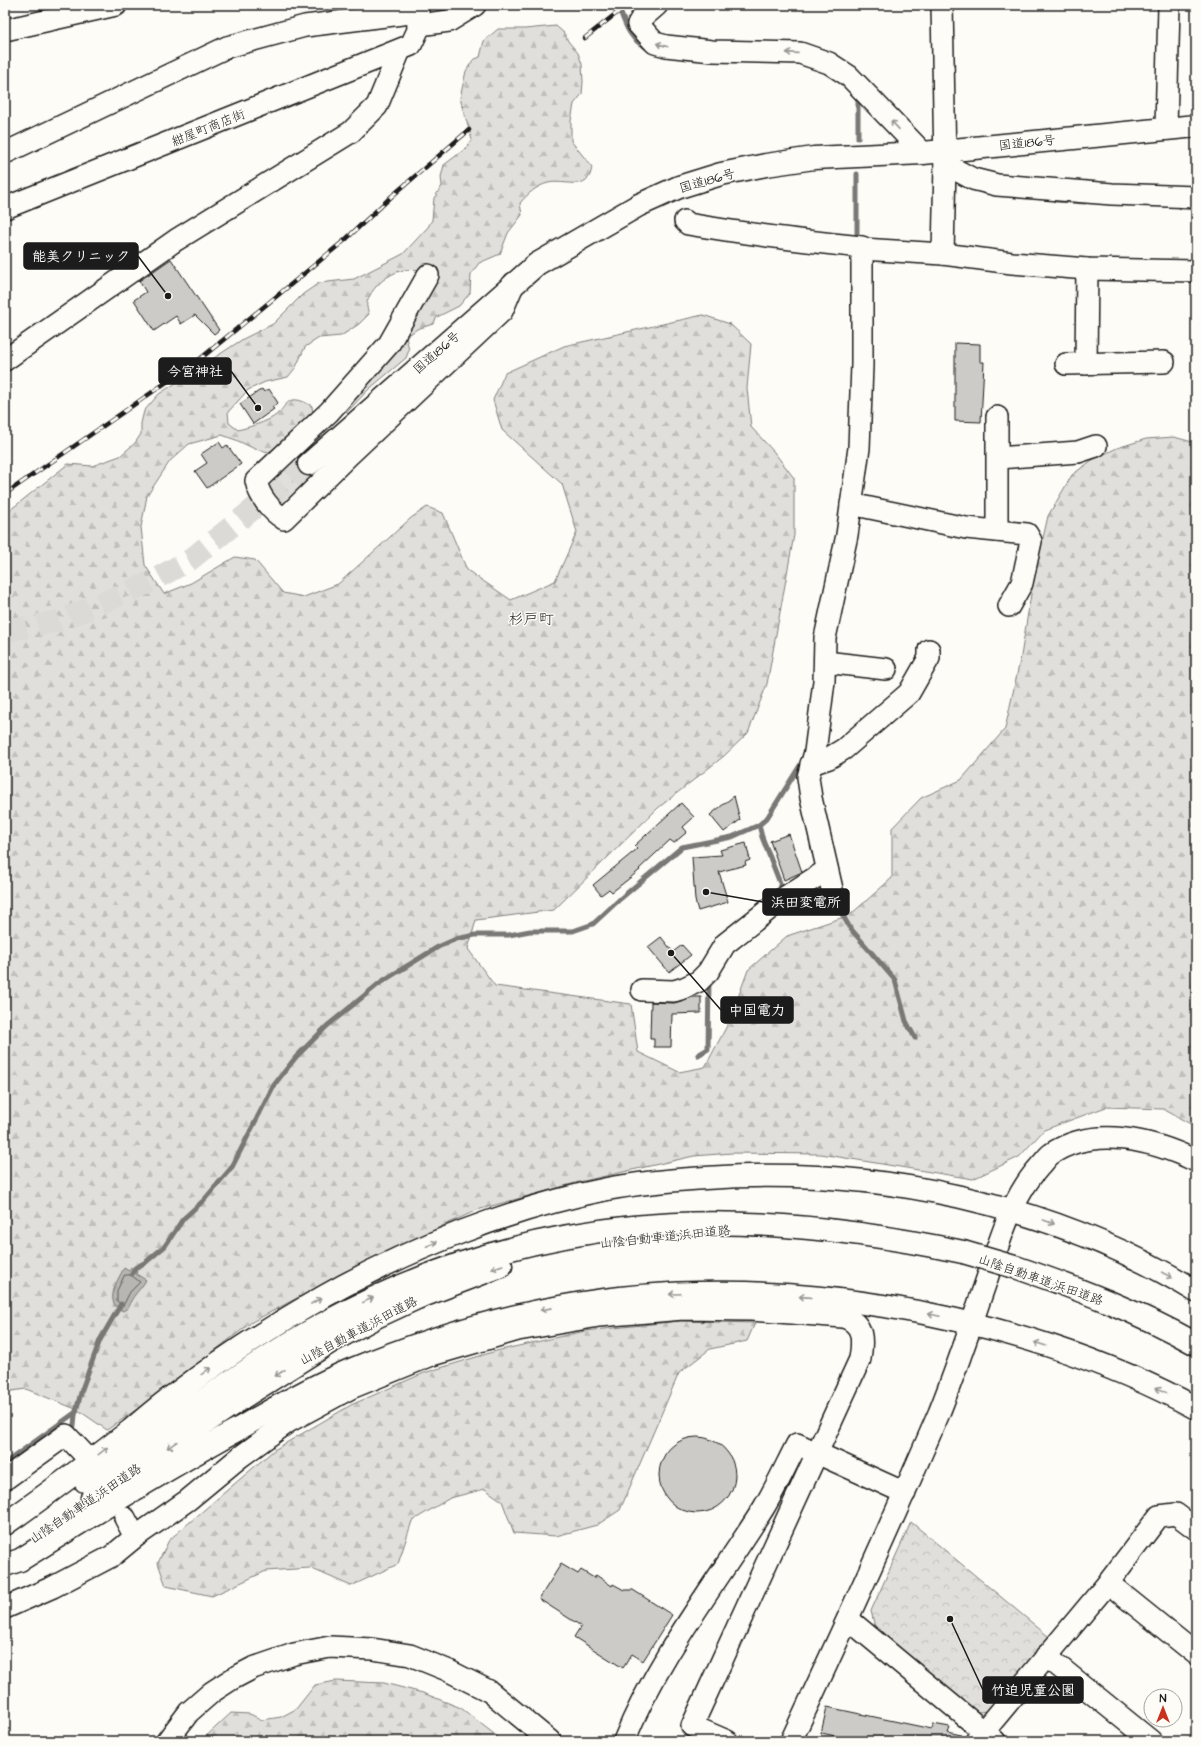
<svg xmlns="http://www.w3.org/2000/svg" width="1201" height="1746" font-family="'Architects Daughter','Klee One',sans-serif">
<defs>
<pattern id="forest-firs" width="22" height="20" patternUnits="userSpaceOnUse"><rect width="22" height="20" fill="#e0dfdb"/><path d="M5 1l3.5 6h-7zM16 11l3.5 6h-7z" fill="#c0bfbb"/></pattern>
<pattern id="park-crowns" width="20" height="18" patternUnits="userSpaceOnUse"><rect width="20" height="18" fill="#e0dfdb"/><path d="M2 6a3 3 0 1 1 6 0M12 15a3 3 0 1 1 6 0" fill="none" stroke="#c0bfbb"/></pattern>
</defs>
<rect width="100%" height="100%" fill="#fdfcf7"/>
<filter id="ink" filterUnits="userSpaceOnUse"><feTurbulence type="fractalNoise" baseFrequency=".025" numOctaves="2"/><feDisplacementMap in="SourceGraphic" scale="8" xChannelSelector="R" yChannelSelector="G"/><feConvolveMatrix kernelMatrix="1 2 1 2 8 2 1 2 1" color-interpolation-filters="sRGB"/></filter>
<g filter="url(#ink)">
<g fill="url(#forest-firs)" stroke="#7e7e7c">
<path d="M556,26L564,33L568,41L578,53L582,64L583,82L582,94L574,104L571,121V141L592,167C589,193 565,179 548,183C536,186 528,194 520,203L522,215L508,233L500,254L479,263L471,274L470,293L459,306L437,317L433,324L417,329L406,337L409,350L406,358L368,390L348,411L341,413L427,270C418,270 406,268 397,272C384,277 371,289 367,302C366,306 368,311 369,314L359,324L341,336L319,338L305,347L296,367L288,377L265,382L248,390L228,412L229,423L238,430C249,427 260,424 270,419C289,409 284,390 312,406L313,417L283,443L269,452L255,449L236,440L222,435L189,444L170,461L147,496L141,527L145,565L164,594L191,583L235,557L255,560L283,593L304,597L338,584L411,518L427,507L443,513L467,570L511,600L555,581L577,532L562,484L502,430L493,400L505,373L564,346L703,315L730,324L751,344L747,388L751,427L774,452L794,478V535L767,684L748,733L724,756L658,808L554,910L476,920L468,949L495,986L631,1004L638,1052L679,1072L705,1067L729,1022L748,970L787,936L850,915L892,878V828L921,798L961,780L1005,729L1021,656L1033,582L1048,516L1072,475L1092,460L1117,448L1146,439L1174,437L1196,443V1127L1163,1109L1106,1107L1044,1130L1019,1157L973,1179L821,1154L732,1153L694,1156L579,1182L477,1210L359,1265L252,1322L153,1398L107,1430L78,1410L26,1389L5,1392V514L68,464L92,466L120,456L135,443L141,434V423L144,411L159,394L243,339L273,324L303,294L319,283L354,279L403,254L428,227L432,220L434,198L442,186L441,177L444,165L465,149L472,140L460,98L466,71L473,60L480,57L484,41L498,29H525Z"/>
<path d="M680,1321L755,1323L747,1341L710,1349L679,1373L620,1510L597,1525L556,1536L514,1533L502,1501L485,1489L450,1498L412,1521L398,1564L351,1586L310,1568L266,1571L212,1596L166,1586L158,1563L169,1540L274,1450L351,1405L424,1373L496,1351L585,1331Z"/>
<path d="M336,1681L384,1683L423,1693L461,1708L503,1741H201L231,1713L250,1714L262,1720L281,1717L296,1709L315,1685Z"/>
</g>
<g fill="url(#park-crowns)" stroke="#7e7e7c">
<path d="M294,454L317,482L279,510L261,480Z"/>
<path d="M911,1522L1049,1637L989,1711L977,1712L875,1627L871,1611Z"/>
</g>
<path fill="#b7b6b2" stroke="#797876" d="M131,1267L137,1271L136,1274L146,1280C140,1291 132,1295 128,1308L123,1311C103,1303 117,1281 124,1268L129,1271Z"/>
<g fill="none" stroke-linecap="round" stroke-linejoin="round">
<path stroke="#5a5a58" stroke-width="1" d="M125,1275H131L140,1282L130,1292L123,1306L117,1301V1291Z"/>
<g stroke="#797876" stroke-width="5">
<path d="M618,5C625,24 629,40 649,49"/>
<path d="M858,138V99"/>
<path d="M1055,200L1085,202"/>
<path d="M1181,207L1196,208"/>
<path d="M857,241V174"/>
<path d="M759,825L762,837L780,883L782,891L780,893"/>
<path d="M830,893L850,928L895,980L906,1021L915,1038"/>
<path d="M698,1055L708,1049L709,980"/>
<path d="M132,1274L135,1268L146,1262L165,1246L183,1219L204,1200L232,1167L274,1085L296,1057L327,1026L381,982L438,947L456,939L475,935H509L530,931H573L593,924L620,899L682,847L732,837L759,825L767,818L804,759"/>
<path d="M73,1434L75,1415L82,1389L100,1340L121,1304"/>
<path d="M5,1463L76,1412"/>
</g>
</g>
<g fill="#cccbc8" stroke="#1c1c1c">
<path d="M171,259L219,330L214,334L195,315L181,324L176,316L154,331L134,300L146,292L139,281Z"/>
<path d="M955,343L980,344V362H984L981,422L955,421Z"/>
<path d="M262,389L264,392L269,389L278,403L272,407L274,409L253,424L240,404Z"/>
<path d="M219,442L223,448L227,445L241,464L207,488L195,471L207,463L201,454Z"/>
<path d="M734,796L740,820L724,832L710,815Z"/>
<path d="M681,803L694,817L683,827L687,832L674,843L670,840L639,869L640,870L612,892L609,889L601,895L593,885L637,849L634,846Z"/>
<path d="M789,834L802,872L784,880L770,841Z"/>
<path d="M746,843L750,860L745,862L746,865L719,872L728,902L698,911L695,900L692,857L722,855L720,850Z"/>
<path d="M661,937L673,952L682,945L691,955L669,972L648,947Z"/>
<path d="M693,997H701V1013L672,1014L671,1047H654V1039H650L651,1002L674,1003Z"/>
<circle cx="697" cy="1475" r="38"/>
<path d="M561,1564L578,1574L581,1570L594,1578L596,1575L612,1586L613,1584L624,1590H633L672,1615L643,1661L632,1654L623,1668L574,1637L581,1626L539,1599Z"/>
<path d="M827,1707L932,1729L933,1724L950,1727L948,1732L961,1735L960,1741H861L821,1733Z"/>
</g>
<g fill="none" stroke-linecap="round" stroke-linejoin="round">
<path stroke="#dbdad6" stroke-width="22" stroke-dasharray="22 11" stroke-linecap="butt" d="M5,631L59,621L146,584L190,560L309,464"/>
<g stroke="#1c1c1c" stroke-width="24">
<g id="minor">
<path d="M657,5L641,19L638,24L655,43L666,46L712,51L800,53L829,63L849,76L923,153"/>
<path d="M419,25L449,21L475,5"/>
<path d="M5,30L116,5"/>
<path d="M1166,128L1169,5"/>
<path d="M5,153L227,47L305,26L418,12"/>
<path d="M945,164L973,179L997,185L1112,194L1196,197"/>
<path d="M5,208L411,45L418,30L417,5"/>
<path d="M685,221L688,224C746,234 804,241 862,247V365L859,448L847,535L825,638L824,681L815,752L808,777L811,798L832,889"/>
<path d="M862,249L943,254L945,164L942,5"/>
<path d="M943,254L1012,263L1087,269L1196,271"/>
<path d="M428,275L389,344L329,412L256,481C259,496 271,511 284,519L350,454L502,311L514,283"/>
<path d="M5,360L176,240L351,132L377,106L400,50"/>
<path d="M1066,364L1164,362"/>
<path d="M1086,364L1087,269"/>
<path d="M998,458L1078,452L1096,446"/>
<path d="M851,504L966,528L1027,534L1031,541L1022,583L1009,606"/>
<path d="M997,531V417"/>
<path d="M825,662L886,669"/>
<path d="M811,764L829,758L844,749L909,693L929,658V650"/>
<path d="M642,990L674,991L684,988L699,981L708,972L725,944L782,899L827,870"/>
<path d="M5,1479L66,1435L83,1453"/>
<path d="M125,1518L135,1537"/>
<path d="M1108,1583L1196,1654"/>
<path d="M5,1608L53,1587L112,1556L135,1537L188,1500L240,1457L288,1422L351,1388L432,1355L518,1330L599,1316L683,1309L751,1310L843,1317C864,1323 863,1340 860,1359L692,1726L727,1741"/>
<path d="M848,1619L995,1741"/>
<path d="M1046,1656L1151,1741"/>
<path d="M167,1741L189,1712L212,1692L232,1679L253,1668L294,1654L330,1647L372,1649L410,1655L447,1670L489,1691L550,1741"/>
<path d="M624,1741C658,1657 715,1585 763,1509C776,1488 786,1465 797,1444L905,1493"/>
<path d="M791,1741C842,1632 892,1523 939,1413C954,1375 968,1335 981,1296C997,1252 1008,1201 1040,1166C1044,1162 1047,1157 1051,1154C1094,1125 1153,1140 1196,1161"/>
<path d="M976,1741L1108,1583L1159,1516L1176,1514L1196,1529"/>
</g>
</g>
<g stroke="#1c1c1c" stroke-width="25">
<g id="highway">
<path d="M309,464L537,264L639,205L679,187L721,174L766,165L814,158L923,153L1196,126"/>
<path d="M1018,1268C1079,1289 1139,1312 1196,1344"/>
<path d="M85,1481C165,1430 240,1369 323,1324C419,1271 524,1238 633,1227C741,1216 858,1230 963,1252"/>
<path d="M92,1498L242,1398L332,1341L376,1317L417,1298L501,1266"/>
<path d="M5,1524C48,1494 90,1462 131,1430C146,1417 161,1404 177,1393C224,1357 274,1325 325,1296C410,1248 512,1208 607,1189C639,1183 672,1180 705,1178C875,1166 1049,1202 1196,1291"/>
<path d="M5,1565L20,1560C93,1514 166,1469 242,1427C276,1407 311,1387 348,1371C418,1342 490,1319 565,1306C766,1269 1017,1311 1196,1408"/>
</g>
</g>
<use href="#minor" stroke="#fdfcf7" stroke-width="21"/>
<use href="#highway" stroke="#fdfcf7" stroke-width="22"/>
<g stroke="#1c1c1c" stroke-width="4.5">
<g id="rail">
<path d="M585,38L627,5"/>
<path d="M5,494L200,359L345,240L392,196L469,130"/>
</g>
</g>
<use href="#rail" stroke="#fdfcf7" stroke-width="3" stroke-dasharray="9" stroke-linecap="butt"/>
<g stroke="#1c1c1c" stroke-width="25" stroke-linecap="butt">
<path id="highway-bridge" d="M963,1252L1018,1268"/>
</g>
<use href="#highway-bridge" stroke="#fdfcf7" stroke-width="22"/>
</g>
<defs><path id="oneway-shaft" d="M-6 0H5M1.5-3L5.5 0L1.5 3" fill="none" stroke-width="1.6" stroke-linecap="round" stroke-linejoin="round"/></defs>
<g stroke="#989794">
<use href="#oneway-shaft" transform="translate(662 45) rotate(-164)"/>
<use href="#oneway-shaft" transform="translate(792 53) rotate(-176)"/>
<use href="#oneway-shaft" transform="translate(895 125) rotate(-133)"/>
<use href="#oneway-shaft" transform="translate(1049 1222) rotate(20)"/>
<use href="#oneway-shaft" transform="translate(432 1244) rotate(-22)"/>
<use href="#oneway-shaft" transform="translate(497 1267) rotate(161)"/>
<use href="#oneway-shaft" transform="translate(1167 1275) rotate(28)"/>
<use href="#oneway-shaft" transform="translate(675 1294) rotate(177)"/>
<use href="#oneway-shaft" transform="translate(805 1297) rotate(-176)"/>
<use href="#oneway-shaft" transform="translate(368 1300) rotate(-26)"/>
<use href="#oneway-shaft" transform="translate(316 1301) rotate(-30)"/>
<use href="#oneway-shaft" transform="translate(546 1309) rotate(169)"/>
<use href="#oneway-shaft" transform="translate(934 1315) rotate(-168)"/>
<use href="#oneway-shaft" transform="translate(1040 1344) rotate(-163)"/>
<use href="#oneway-shaft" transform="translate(206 1371) rotate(-36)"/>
<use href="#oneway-shaft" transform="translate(280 1373) rotate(147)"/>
<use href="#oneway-shaft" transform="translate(1161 1390) rotate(-154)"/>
<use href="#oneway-shaft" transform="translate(172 1445) rotate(146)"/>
<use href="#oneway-shaft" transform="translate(103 1451) rotate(-38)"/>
</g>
</g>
<g text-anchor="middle" stroke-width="3" stroke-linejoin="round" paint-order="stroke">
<g font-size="13" fill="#1c1c1c" stroke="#fdfcf7">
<text transform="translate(208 127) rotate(-22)" y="5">紺屋町商店街</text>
<text transform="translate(1027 142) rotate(-6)" y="5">国道186号</text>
<text transform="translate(707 180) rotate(-16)" y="5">国道186号</text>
<text transform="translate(436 352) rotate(-41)" y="5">国道186号</text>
<text transform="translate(665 1236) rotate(-6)" y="5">山陰自動車道;浜田道路</text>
<text transform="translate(1041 1279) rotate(19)" y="5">山陰自動車道;浜田道路</text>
<text transform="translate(358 1330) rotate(-28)" y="5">山陰自動車道;浜田道路</text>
<text transform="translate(85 1503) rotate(-34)" y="5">山陰自動車道;浜田道路</text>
</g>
<g font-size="15" fill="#1c1c1c" stroke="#fdfcf7">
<text x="531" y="624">杉戸町</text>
</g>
</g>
<path fill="none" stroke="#1c1c1c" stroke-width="1.5" d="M168 296L138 256M258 408L231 371M706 892L763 902M671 953L721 1010M950 1619L983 1690"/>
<g fill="#1c1c1c" stroke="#fdfcf7" stroke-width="1.5">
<circle cx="168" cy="296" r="4"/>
<circle cx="258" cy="408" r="4"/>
<circle cx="706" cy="892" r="4"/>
<circle cx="671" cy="953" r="4"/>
<circle cx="950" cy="1619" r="4"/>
</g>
<g fill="#1c1c1c" stroke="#1c1c1c" stroke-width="1.5">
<rect x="24" y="243" width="114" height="26" rx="4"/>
<rect x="159" y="358" width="72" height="26" rx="4"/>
<rect x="763" y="889" width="86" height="26" rx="4"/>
<rect x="721" y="997" width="72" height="26" rx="4"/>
<rect x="983" y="1677" width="100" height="26" rx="4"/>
</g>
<g font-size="14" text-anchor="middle" font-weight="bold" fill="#fff">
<text x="81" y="261">能美クリニック</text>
<text x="195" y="376">今宮神社</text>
<text x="806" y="907">浜田変電所</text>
<text x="757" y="1015">中国電力</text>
<text x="1033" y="1695">竹迫児童公園</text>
</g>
<rect width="1201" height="1746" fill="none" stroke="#fdfcf7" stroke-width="20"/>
<rect x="10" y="10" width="1181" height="1726" fill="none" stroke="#1c1c1c" stroke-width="1.5" filter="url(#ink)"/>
<g transform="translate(1163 1708)"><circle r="19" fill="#fdfcf7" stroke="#a3a29f"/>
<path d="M0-3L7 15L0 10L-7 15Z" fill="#c8321e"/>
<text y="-6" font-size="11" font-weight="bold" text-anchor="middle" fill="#1c1c1c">N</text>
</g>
</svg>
